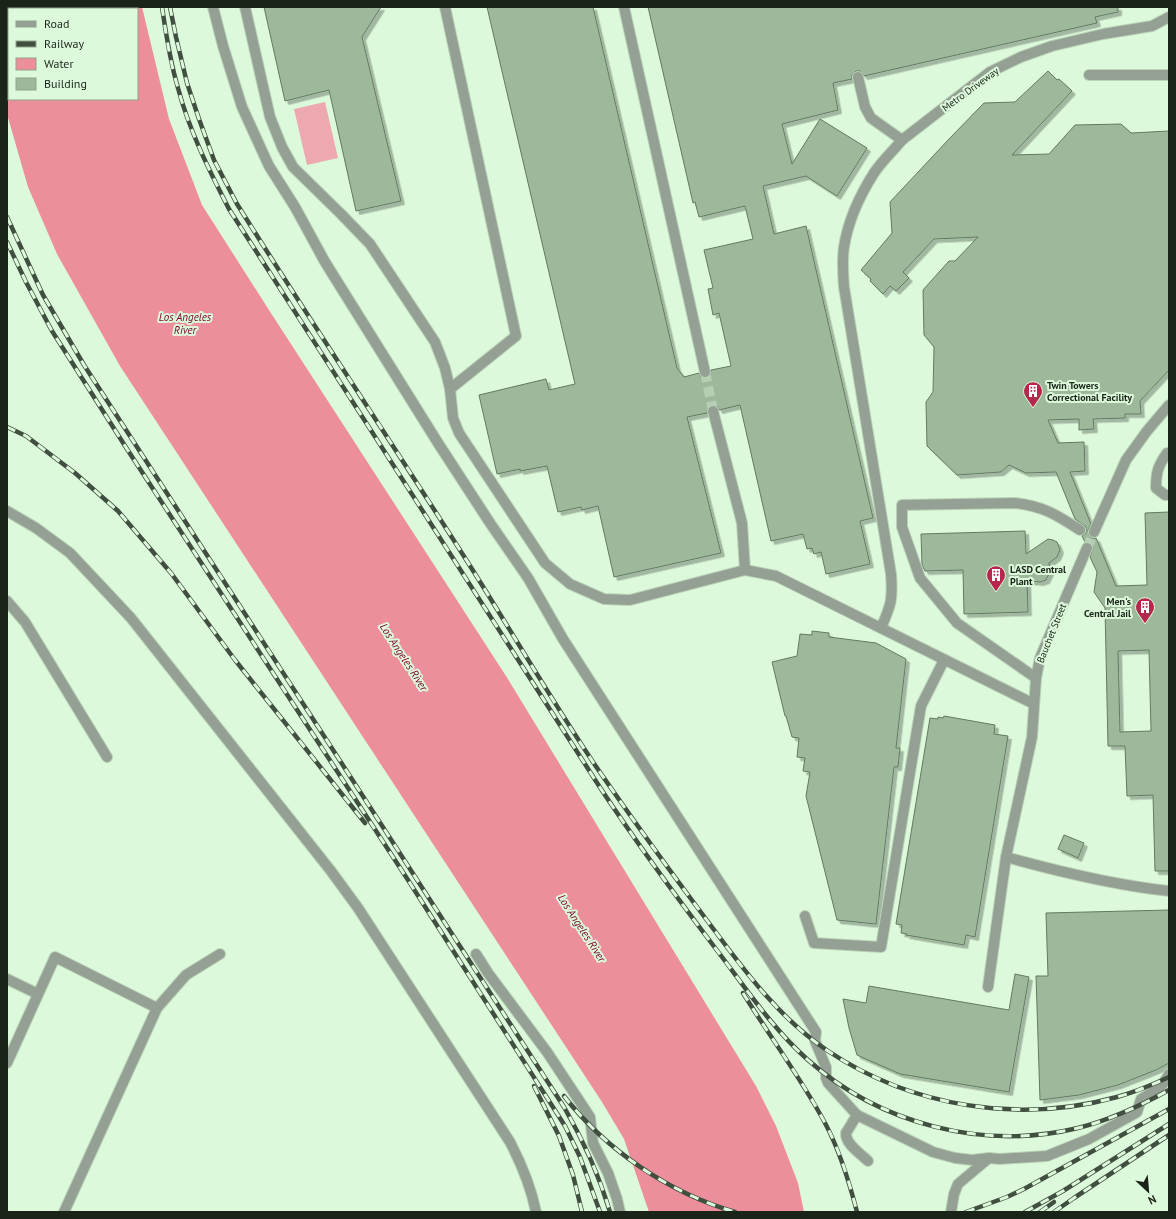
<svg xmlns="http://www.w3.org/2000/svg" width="1176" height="1219" font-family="'PT Sans',sans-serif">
<defs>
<filter id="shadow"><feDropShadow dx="3.5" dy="3.5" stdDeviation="0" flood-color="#0004"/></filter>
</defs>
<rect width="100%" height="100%" fill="#ddf9db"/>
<path fill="#eda8b0" d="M325,102L338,158L307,165L294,109Z"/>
<path fill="#ec8e9b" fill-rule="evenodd" d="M7,7H142L169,119L202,205L267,307L506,676L756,1086L776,1126L798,1183L804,1212H649L624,1139L602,1102L120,366L57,254L28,187L7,114ZM9,9H137V99H9Z"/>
<g fill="#9eb89c" stroke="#627a60" fill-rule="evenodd" filter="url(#shadow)">
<path d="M264,7H381L362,37L401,201L356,211L329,90L285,101Z"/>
<path d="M487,7H593L677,368L684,377L699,373L701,377L706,378L710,376L711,370L731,366L719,313L713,315L708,289L713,288L704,250L753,239L745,206L699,217L695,202L693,203L648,7H1118V12L1095,17L1097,23L864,76L860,71H856L852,75V79L833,83L838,110L782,124L792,164L820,119L867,148L837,196L806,176L763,186L774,234L806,226L873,518L860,521L870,564L826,574L821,552L814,554L812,548L807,549L803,534L771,541L740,405L719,410L717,406L712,405L708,407L707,413L687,417L721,553L614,577L598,506L582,510L581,507L558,512L547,466L520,471V469L497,474L479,395L546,379L549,390L575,384Z"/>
<path d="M1048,71L1057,80L1059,79L1072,91L1012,155L1049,154L1075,125L1121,124L1131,133L1169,131V370L1140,401L1141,414H1125V418L1093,419L1094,429L1079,430V419L1048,420L1058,443L1084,442L1085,471L1070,472L1091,524L1088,530L1089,535L1092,538H1096L1116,586L1147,585L1145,513L1169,512V871H1155L1153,795L1127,796L1125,746H1108L1105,608L1094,592L1097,572L1090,557L1093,547L1090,542H1085L1082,536L1086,533V527L1075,519L1056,472L1026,473L1009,465L1001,472L957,475L927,446L926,402L933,392L934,347L924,335L923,290L949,261H955L978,237L934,239L903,272L909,278L896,291L890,286L883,294L870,281L871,279L861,270L892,233L890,202L949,139L984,103L1015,102ZM1149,650L1151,731L1120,732L1118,651Z"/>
<path d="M1025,531L1026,554L1048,539L1053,540L1057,542L1060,550L1057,557L1049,563L1050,572L1046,580L1040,582L1027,581L1028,612L964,614L963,570L925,571L922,565L921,534Z"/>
<path d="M812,631L829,633V637L876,643L906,659L896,748H900L898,767H894L876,924L837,920L806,796L810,772L803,771L805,758L797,757L799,738L792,737L786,716H785L772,662L797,656L800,634L812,635Z"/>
<path d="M944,716L995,725L994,734L1008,736L975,937L966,935L964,945L906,935L907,934L901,933L902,925L896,924L930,718L938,719V717L943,718Z"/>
<path d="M1064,835L1084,843L1078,858L1058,849Z"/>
<path d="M1169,910V1063L1156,1070L1118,1085L1079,1095L1040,1100L1036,976H1048L1046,913Z"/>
<path d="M1015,974L1029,977L1009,1092L900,1074L857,1055L849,1028L843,999L866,1003L869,986L1009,1010Z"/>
</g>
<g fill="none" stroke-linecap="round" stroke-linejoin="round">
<g stroke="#b6ceb4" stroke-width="10" stroke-dasharray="10 5" stroke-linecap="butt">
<path d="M705,372L713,411"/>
<path d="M1087,548L1094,532"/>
</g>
<g stroke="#bad3b8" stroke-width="12">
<g id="minor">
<path d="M213,7L223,46L242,107L269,166L295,207L325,262L438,443L490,523L528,578L563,639L816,1032L815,1041L826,1067V1078L828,1083L857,1115L933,1152L955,1158L972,1160L989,1158L1000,1159L1047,1156L1089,1139L1134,1114L1137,1112L1141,1099L1159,1088L1163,1084L1169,1074"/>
<path d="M245,7L270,117L282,147L293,167L341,214L370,244L435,342L445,368L450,389L453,418L459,433L545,563L570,584L604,599L630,600L745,570L776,576L1034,704"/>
<path d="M445,7L516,336L450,389"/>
<path d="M624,7L705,372"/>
<path d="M1089,75H1169"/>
<path d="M858,77L865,107L871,118L902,140L990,72L1021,57L1052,46L1103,34L1152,26L1169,17"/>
<path d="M713,411L742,523L745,570"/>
<path d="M1169,453H1167C1158,466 1156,472 1156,488L1165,495H1169"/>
<path d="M7,511L36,528L70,553L131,618L331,871L358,908L510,1142C522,1165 531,1187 536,1212"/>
<path d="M1094,532L1126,460L1147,431L1169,405"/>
<path d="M7,601L25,622L107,757"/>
<path d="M881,628C891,605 893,600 891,574L844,287C843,274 842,260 844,247C848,221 860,195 874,173C882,161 893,151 902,140"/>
<path d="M1036,678L957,623L920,578L902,527V505L1015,503C1043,506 1057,515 1080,530"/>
<path d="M1006,857C1060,872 1113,885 1169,891"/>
<path d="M805,916L814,943L881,947L921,706L944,660"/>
<path d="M476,954L488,973L547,1052L590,1117L593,1143L608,1173L617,1199L620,1212"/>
<path d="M7,979L38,994"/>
<path d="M988,987L1006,857L1032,737L1036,678L1040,658L1087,548"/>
<path d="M7,1063L55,957L157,1008"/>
<path d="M857,1115L846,1133C845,1144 861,1154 868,1161"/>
<path d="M64,1212L157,1008L186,975L220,954"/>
<path d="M951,1212L954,1194L958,1184L989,1158"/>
</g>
</g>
<use href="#minor" stroke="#95a094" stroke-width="10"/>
<g stroke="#414f40" stroke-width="4.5">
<g id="rail">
<path d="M162,7C166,34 170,62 178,88C189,130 209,170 229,209L601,789C638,845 678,899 719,953C747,990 773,1029 808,1060C880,1124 983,1151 1078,1128C1110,1120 1140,1106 1169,1090"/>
<path d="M170,7L176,37L187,83L199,119L214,160L237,204C314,327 395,447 472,569C513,634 552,701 595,765C628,813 662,860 697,907C737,960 773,1014 828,1051C912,1107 1019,1124 1117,1097C1135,1092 1152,1085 1169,1077"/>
<path d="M7,217L43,295L84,365L564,1107C583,1140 599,1175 610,1212"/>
<path d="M7,242L26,282L52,331L127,449L408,880L565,1126L580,1157L600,1212"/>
<path d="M7,427L26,436L75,473L118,511L171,573L235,660L365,823"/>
<path d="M743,993C770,1037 801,1078 825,1123C840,1151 849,1181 857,1212"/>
<path d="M534,1086L559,1136L573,1175L582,1212"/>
<path d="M564,1096C606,1150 669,1193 735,1212"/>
<path d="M966,1212L1007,1197L1024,1189L1169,1109"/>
<path d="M1025,1212L1063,1191L1169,1124"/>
<path d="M1040,1212L1054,1202"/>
<path d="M1054,1212L1074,1198L1169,1135"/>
</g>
</g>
<use href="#rail" stroke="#ddf9db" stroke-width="3" stroke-dasharray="9" stroke-linecap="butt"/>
</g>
<defs>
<g id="building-pin" transform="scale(1)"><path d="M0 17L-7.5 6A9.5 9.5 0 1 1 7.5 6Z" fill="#b7264c" stroke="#ddf9db"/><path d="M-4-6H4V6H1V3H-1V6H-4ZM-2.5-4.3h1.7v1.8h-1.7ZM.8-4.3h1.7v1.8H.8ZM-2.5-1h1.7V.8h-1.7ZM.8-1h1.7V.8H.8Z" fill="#fff"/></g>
</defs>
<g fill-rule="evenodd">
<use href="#building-pin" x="1033" y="391"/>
<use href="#building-pin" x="996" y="575"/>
<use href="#building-pin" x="1145" y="607"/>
</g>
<g text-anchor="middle" stroke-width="4" stroke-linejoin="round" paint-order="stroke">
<g font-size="10" fill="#1a2419" stroke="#ddf9db">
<text transform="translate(970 89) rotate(-36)" y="4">Metro Driveway</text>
<text transform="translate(1051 633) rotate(-68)" y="4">Bauchet Street</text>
</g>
<g font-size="10" font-weight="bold" fill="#1a2419" stroke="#ddf9db" text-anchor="start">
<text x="1047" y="389">Twin Towers<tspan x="1047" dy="12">Correctional Facility</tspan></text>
<text x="1010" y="573">LASD Central<tspan x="1010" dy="12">Plant</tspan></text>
<text x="1131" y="605" text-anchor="end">Men's<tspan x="1131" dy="12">Central Jail</tspan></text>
</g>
<g font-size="11" font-style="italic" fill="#79042b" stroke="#ddf9db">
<text x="185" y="321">Los Angeles<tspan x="185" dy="13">River</tspan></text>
<text transform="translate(404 657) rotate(57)" y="4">Los Angeles River</text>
<text transform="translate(582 928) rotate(57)" y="4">Los Angeles River</text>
</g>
</g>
<rect width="1176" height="1219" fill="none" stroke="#1a2419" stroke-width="16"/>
<rect x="8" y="8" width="130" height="92" fill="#ddf9db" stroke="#8fa48d"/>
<rect x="16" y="21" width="20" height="6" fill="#95a094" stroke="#8fa48d"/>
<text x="44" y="28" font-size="12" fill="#1a2419">Road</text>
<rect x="16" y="41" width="20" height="6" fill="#414f40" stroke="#8fa48d"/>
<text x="44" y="48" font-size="12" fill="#1a2419">Railway</text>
<rect x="16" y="58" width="20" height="12" fill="#ec8e9b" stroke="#8fa48d"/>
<text x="44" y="68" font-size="12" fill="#1a2419">Water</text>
<rect x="16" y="78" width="20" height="12" fill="#9eb89c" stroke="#8fa48d"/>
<text x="44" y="88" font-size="12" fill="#1a2419">Building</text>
<g transform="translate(1148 1191) rotate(154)" stroke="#ddf9db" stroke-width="3" paint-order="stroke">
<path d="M0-3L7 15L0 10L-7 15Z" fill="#1a2419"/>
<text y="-6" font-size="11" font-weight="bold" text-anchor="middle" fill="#1a2419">N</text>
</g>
</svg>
